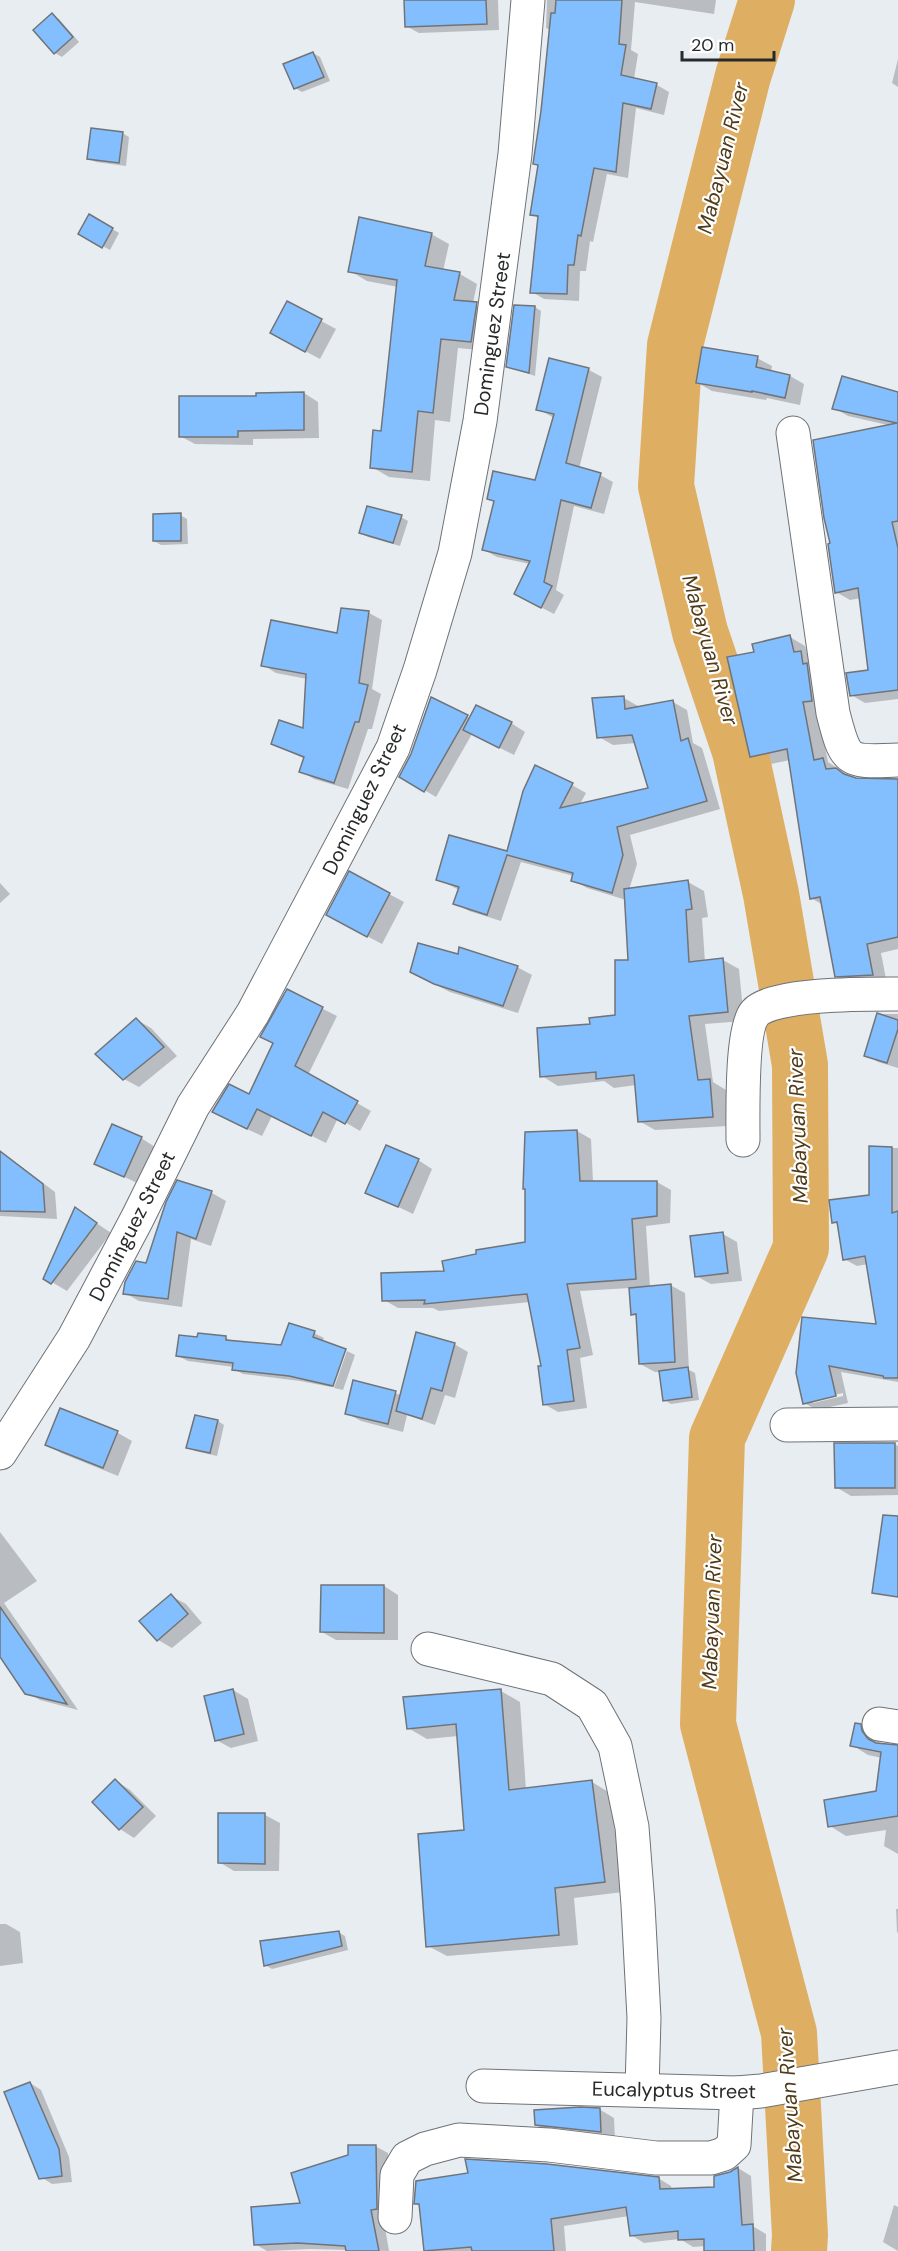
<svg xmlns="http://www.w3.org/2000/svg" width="898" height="2251" font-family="'DM Sans',sans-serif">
<rect width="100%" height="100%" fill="#e8edf2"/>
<g fill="#0003" fill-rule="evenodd">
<path d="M406,0H498L499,30L419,33L406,26Z"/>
<path d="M547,0H716L714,14L635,2L631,50L638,54L634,79L657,85L669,92L664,115L636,108L628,178L607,174L593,242L590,241L586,271H580L579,301L544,299L532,292L539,219L532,214L539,166L535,163L543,111L550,30L546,28Z"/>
<path d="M52,15L59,19L79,42L62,57L55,53Z"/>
<path d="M313,53L320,57L330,81L302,92L295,88Z"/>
<path d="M898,59V87L892,83Z"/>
<path d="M122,133L129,137L126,166L96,162L89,159Z"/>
<path d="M90,216L119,233L110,250L80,234Z"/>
<path d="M431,234L449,244L443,271L460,274L477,284L473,303L494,314L489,351L458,348L450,422L435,420L430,481L389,477L372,467L382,432L398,287L367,281L350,271Z"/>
<path d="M288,303L336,329L320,359L286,341Z"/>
<path d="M535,307L541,311L535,376L508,367Z"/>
<path d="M757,358L772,366L771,372L790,376L804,384L800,405L767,398L766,400L712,391L698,383Z"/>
<path d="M589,370L602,377L579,469L600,475L613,482L604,514L574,506L556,590L564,595L554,614L529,601L530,564L497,557L484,550L495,502L488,498L536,482L554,418L538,409Z"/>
<path d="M304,393L318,402L319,438L253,439V445L195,444L180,436Z"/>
<path d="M898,394V699L865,703L851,695L870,672L861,598L850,600L836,592L892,426L848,416L834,408Z"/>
<path d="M180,515L187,519L188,544L161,545L154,541Z"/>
<path d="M401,517L408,521L400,546L368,537L361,533Z"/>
<path d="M342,609L369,613L382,620L372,689L381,694L372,729H368L348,789L314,779L301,771L305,759L273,744L305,730L307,679L276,673L263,665L338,635Z"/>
<path d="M790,637L805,646L808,657L817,662L818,710L828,762L852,778L898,780V949L881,953L887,984L852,985L836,976L823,905L811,898L790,760L766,765L751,756L755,653Z"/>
<path d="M624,698L638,706V708L673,702L687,710L693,743L702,748L720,809L630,835L637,864L629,890L688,882L704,891L708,917L702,918L705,962L723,960L739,969L744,1021L705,1024L713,1082L726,1090L728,1126L655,1130L639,1121L636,1085L614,1088L604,1081L558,1086L542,1076L592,1025L617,1016L630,961L626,900L587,888L573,880L574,876L521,862L501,921L469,911L455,903L459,890L438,879L508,853L572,785L586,793L579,806L650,789L636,743L613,745L599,737Z"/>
<path d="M431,699L470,718L511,723L525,732L514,755L472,734L436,797L401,776L424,725Z"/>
<path d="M350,873L404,902L382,944L342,923Z"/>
<path d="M0,883L10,894L0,903Z"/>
<path d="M459,956L517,967L532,975L518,1013L450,992L426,980Z"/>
<path d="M287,991L337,1016L308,1075L371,1111L360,1131L338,1118L326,1143L272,1116L262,1136L228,1120L250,1096L274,1043Z"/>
<path d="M879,1014H898V1068L878,1062L866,1055Z"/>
<path d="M137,1020L151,1028L177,1056L139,1087L124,1079Z"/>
<path d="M577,1131L591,1139L593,1182H657L671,1190L670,1223L646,1226L650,1287L670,1285L685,1293L689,1370L695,1373L699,1400L671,1404L664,1400L660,1372H655L640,1364L637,1317L633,1314L630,1288L580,1291L593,1355L580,1358L587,1408L558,1412L544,1404L543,1367L530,1302L439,1311L433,1308H398L384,1300L445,1273L527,1243Z"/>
<path d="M141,1138L155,1147L139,1184L96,1163Z"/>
<path d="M871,1148H898V1382L841,1372L848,1403L817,1410L804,1403L798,1373L877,1326L868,1264L857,1266L844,1259L839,1225L833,1222L871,1196ZM843,1393V1396L813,1403V1400Z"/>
<path d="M0,1151L55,1192L57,1219L0,1216Z"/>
<path d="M418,1160L432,1169L413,1214L367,1192Z"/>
<path d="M178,1182L212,1193L226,1201L211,1246L191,1239L182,1307L139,1301L125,1293L147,1265Z"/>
<path d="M76,1209L111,1233L67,1291L45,1278Z"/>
<path d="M723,1234L737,1242L742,1281L711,1284L696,1276Z"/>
<path d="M314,1333L324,1338L322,1342L344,1349L331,1387L300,1381L243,1374L234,1369V1367L188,1361L178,1356L199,1339V1335L226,1338L234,1342L282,1347Z"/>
<path d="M454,1344L468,1352L455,1398L445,1395L435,1425L407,1415L403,1432L361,1421L346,1413L354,1382L401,1395Z"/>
<path d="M347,1351L355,1355L343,1390L334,1388Z"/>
<path d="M61,1410L118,1433L132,1441L118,1476L61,1453L47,1444Z"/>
<path d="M218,1421L224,1425L217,1456L195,1451L188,1447Z"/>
<path d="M894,1444L898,1446V1495L851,1496L836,1487Z"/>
<path d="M0,1532L37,1581L4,1603L78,1710L40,1700L26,1692L0,1655Z"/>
<path d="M384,1586L398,1595V1640H336L322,1632Z"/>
<path d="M171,1596L186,1604L202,1623L172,1648L158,1640Z"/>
<path d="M233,1690L248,1699L258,1741L231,1748L216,1740Z"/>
<path d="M501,1691L520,1702L526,1790L592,1782L610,1793L623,1892L574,1898L578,1945L447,1956L428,1946L466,1832L458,1736L427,1739L408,1728Z"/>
<path d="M860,1725L877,1735L880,1744L898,1746V1854L884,1846L886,1830L846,1836L830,1826L877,1793L882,1758L868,1755L852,1745Z"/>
<path d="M116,1781L130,1790L156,1816L134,1838L120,1829Z"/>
<path d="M220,1814L265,1815L280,1823L279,1871H234L219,1862Z"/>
<path d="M896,1909H898V1933L897,1932Z"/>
<path d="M0,1924H6L20,1932L23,1963L0,1966Z"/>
<path d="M338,1932L345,1936L348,1950L272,1969L265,1965Z"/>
<path d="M30,2083L41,2090L69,2157L72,2182L52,2184L41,2177Z"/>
<path d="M599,2109L614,2118L615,2140L551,2133L536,2125Z"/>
<path d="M375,2146L388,2153L389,2216H383L389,2251L310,2249L267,2251L255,2244L302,2204Z"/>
<path d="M738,2168L751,2176L754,2227L766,2234V2251H706V2246L693,2247L680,2239L644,2243L631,2235L629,2216L564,2226L566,2251H425L420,2206L416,2204L658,2178L671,2186L672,2190L716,2189L730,2173Z"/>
<path d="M894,2205L898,2207V2251L883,2242Z"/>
</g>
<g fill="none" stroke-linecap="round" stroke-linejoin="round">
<path stroke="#deaf63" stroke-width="56" d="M767,0L743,76L675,345L666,486L700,632L740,751L771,894L800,1065L801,1248L717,1438L708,1724L789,2033L800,2235L799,2251"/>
</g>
<g fill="#83bffe" stroke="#707479" stroke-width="1.5">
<path d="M404,0H486L487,24L405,27Z"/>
<path d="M556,0H622L619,44L626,45L621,75L657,83L651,109L623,103L616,172L594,168L581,236L578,235L574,265H568L567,294L530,293L538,216L530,215L538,165L533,164L541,111L551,13H555Z"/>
<path d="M52,13L73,37L54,54L33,30Z"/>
<path d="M313,52L324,77L294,89L283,64Z"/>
<path d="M91,128L123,132L119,163L87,159Z"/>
<path d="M89,214L113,228L102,248L78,234Z"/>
<path d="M359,217L432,233L425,266L460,272L454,300L477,302L471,342L441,339L433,413L418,411L412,472L370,468L373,430L381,431L397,280L348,272Z"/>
<path d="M287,301L322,319L305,352L270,333Z"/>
<path d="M514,305L535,306L529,373L506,367Z"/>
<path d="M702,347L758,356L756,367L790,375L785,398L752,391V392L696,383Z"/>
<path d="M549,358L589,368L566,463L601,473L591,508L561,500L544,582L552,586L541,608L514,594L530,561L482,550L494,501L487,499L493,471L535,480L554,414L536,410Z"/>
<path d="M842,376L898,392V521L892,522L898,548V690L850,696L846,673L868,670L858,588L835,593L828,544L830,543L824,518L813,440L897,423L832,409Z"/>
<path d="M304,392V430L238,431V437H179V396H256V393Z"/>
<path d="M367,506L402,515L393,543L359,533Z"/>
<path d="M181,513V541H153V514Z"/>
<path d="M341,608L369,611L359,683L368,685L359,722H355L334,783L299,772L304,757L271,744L279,720L303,728L306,674L261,666L271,620L337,633Z"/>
<path d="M790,635L794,652L801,651L803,664L807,663L812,701L803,702L814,760L823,758L826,769L836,768L844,774L856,778L898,779V937L867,944L873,975L835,977L820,897L810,899L787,749L750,757L727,657L754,652L752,644Z"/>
<path d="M624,696L625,709L673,700L681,741L688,738L707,801L617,827L623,855L612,893L571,881L573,873L507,855L487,915L453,904L459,887L436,880L449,835L507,851L523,791L535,765L573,783L560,808L648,788L632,735L597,738L592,698Z"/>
<path d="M431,697L468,715L424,792L399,777L411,754Z"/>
<path d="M476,705L512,722L499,748L463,730Z"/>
<path d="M349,871L390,893L367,937L326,915Z"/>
<path d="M688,880L692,909L686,910L689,962L723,958L728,1012L689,1016L698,1080L710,1079L713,1117L638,1122L634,1075L596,1079V1072L540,1077L537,1028L590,1024L589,1018L615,1015V960H628L624,889Z"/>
<path d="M418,943L458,954L459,947L518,966L503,1006L434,984L410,972Z"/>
<path d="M287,989L323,1007L295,1066L358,1101L345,1124L323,1112L311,1136L257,1109L247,1129L212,1112L229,1084L249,1094L273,1043L260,1037Z"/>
<path d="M877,1013L898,1020V1029L887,1063L864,1056Z"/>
<path d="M136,1018L164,1047L123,1080L95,1054Z"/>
<path d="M112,1124L142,1137L124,1177L94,1164Z"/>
<path d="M577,1130L580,1181H657V1216L632,1219L636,1279L567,1284L580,1348L567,1350L574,1401L543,1405L538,1366H541L527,1294L424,1304L425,1300L382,1301L381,1273L444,1271L442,1261L476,1254V1250L525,1242V1189H523L525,1132Z"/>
<path d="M386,1145L419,1159L398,1207L365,1193Z"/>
<path d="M869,1146L892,1147V1213L898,1211V1378H884L883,1376L829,1366L836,1396L803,1404L796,1373L802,1317L876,1324L865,1256L843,1260L837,1222L832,1223L829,1200L869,1195Z"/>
<path d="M0,1151L43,1184L45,1212L0,1211Z"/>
<path d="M177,1180L212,1191L196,1239L177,1232L168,1299L123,1294L125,1282L136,1261L146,1263L166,1202Z"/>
<path d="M75,1207L97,1223L51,1284L43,1279Z"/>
<path d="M723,1232L728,1273L695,1277L690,1236Z"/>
<path d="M671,1284L675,1362L639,1364L636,1314L631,1315L629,1288Z"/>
<path d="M289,1323L315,1331L313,1337L346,1349L333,1386L289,1376L232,1370L233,1363L176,1356L179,1335L197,1337L198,1333L226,1336V1340L281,1345Z"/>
<path d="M416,1332L455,1343L442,1391L431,1388L422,1419L396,1411Z"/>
<path d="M688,1367L692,1397L663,1401L659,1371Z"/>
<path d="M353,1380L396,1391L388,1424L345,1414Z"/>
<path d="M60,1408L118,1431L103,1468L45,1445Z"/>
<path d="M195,1415L218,1420L210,1453L186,1448Z"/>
<path d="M834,1443H895V1488H835Z"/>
<path d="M883,1515L898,1516V1597L872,1593Z"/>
<path d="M321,1585H384V1633L320,1632Z"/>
<path d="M171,1594L188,1614L157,1641L139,1621Z"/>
<path d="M0,1607L46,1673L67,1704L25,1694L0,1657Z"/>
<path d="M233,1689L244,1734L215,1741L204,1696Z"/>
<path d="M501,1689L509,1790L592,1780L605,1882L555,1888L559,1935L426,1947L418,1834L464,1830L456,1724L407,1729L403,1697Z"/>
<path d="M855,1723L861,1724L862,1731L868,1739L876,1743L898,1745V1816L828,1827L824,1800L876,1791L881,1752L850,1746Z"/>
<path d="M115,1779L143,1807L119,1830L92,1802Z"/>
<path d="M218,1813H265V1864L218,1863Z"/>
<path d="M339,1931L342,1946L264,1966L260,1941Z"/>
<path d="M30,2082L59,2149L62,2176L39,2179L4,2092Z"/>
<path d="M580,2107L600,2108L601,2132L535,2125L534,2110Z"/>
<path d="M348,2145H376L377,2209L371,2210L379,2251H346L345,2246L297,2243L254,2245L251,2207L300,2203L291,2173L348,2155Z"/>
<path d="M465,2159L547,2164L659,2177L660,2189L714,2187V2176L730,2172L738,2167L742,2225L753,2224L754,2251H704V2239L678,2240V2231L630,2236L626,2207L551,2219L554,2251H472L471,2247L424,2251L419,2204H414L416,2181L468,2173Z"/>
</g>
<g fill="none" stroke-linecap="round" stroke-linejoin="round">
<g stroke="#6e7277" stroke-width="35">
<g id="street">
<path d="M793,433L833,713C846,764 847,762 898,760"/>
<path d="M743,1140C743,1116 741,1029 755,1013C772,993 870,994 898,994"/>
<path d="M787,1425L898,1424"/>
<path d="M0,1453L74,1338L137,1219L193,1106L253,1013L393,748L420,670L455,553L480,421L515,154L528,0"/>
<path d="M428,1649L552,1679L592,1705L615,1746L632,1827L638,1905L644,2018L642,2090"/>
<path d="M879,1724L898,1727"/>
<path d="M483,2086L737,2093L761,2091L898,2067"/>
<path d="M395,2217L397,2175L407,2158L425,2149L459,2140L549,2145L656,2158H711L724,2154L734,2145L737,2093"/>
</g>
</g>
<use href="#street" stroke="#fff" stroke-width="33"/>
</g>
<g text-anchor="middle" stroke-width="4.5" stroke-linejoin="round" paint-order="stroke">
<g font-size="20" fill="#27292b" stroke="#fff">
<text transform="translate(492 334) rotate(-82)" y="7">Dominguez Street</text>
<text transform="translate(364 799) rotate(-64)" y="7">Dominguez Street</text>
<text transform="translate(132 1226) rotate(-63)" y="7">Dominguez Street</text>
<text transform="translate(674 2090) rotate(1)" y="7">Eucalyptus Street</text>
</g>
<g font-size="21" font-style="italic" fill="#4f3b1a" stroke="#fff">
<text transform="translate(723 158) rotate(-76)" y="7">Mabayuan River</text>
<text transform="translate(710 650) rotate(74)" y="7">Mabayuan River</text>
<text transform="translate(798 1126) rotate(-92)" y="7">Mabayuan River</text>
<text transform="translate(712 1612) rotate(-88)" y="7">Mabayuan River</text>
<text transform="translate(790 2105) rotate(-94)" y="7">Mabayuan River</text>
</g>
</g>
<path d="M682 51v9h92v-9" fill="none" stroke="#27292b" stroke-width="3"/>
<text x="691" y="51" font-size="18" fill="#27292b" stroke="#ffffff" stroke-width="4.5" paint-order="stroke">20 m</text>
</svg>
